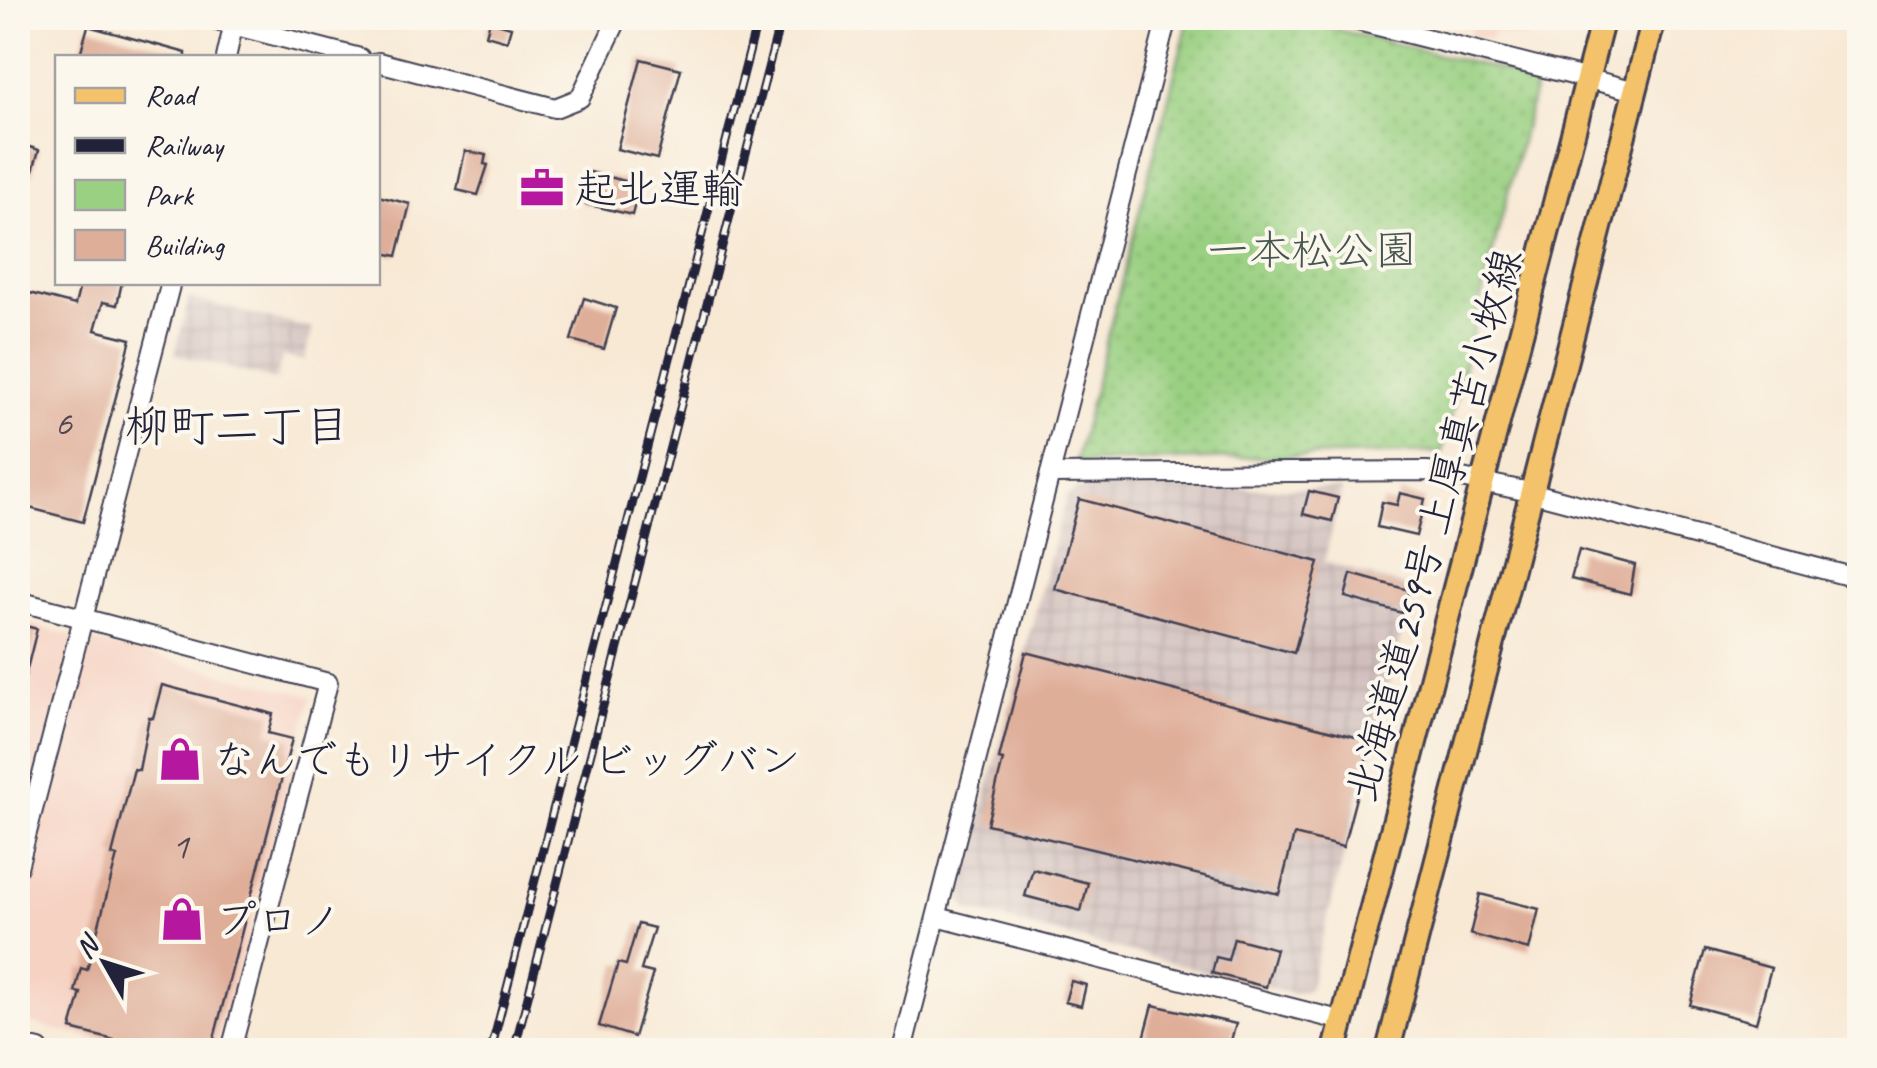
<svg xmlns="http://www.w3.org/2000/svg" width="1877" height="1068" font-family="Caveat,'Klee One',sans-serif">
<defs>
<pattern id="industrial-grid" width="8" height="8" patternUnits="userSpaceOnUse" patternTransform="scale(2.5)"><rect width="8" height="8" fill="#d1bfbd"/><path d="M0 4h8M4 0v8" fill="none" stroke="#b3a4a3"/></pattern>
<pattern id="green-dots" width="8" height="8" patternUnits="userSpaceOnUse" patternTransform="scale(2.5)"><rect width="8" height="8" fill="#9ad082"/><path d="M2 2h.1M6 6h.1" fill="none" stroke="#84b271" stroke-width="1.8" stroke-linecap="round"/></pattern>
</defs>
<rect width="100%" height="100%" fill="#fbf7ec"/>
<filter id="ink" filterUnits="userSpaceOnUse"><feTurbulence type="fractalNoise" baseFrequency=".01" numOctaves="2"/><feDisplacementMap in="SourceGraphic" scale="20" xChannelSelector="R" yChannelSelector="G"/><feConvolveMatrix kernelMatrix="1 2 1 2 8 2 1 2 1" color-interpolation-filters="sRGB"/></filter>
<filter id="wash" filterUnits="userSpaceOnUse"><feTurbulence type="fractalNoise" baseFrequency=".0048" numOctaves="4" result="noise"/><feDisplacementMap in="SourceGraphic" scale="40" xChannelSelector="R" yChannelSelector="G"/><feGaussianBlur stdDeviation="2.25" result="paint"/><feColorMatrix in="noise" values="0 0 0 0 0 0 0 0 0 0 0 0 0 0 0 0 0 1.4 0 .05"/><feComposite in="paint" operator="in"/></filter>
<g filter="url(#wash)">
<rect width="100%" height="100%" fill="#f8e9d5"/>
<g fill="#f6d2c3">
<path d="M1473,18H1532L1526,40L1494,32L1491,40L1469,35Z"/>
<path d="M18,622L312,696L217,1050H137L18,1020Z"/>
</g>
<g fill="url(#industrial-grid)">
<path d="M189,298L312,329L304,361L282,356L276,380L175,354Z"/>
<path d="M1077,489H1342L1324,562L1413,589L1309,989L1293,994L967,910L959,898L1066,497Z"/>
</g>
<path fill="url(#green-dots)" stroke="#5e795e" stroke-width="2.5" d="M1189,18H1291L1537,79L1442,452L1075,463Z"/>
<g id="blocks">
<g fill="#dfae99">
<path d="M490,21L511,27L507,41L486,35Z"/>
<path d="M88,26L186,53V58H79Z"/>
<path d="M641,59L681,69L657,159L617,149Z"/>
<path d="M18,143L39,150L31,177L18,174Z"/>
<path d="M465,151L486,155L484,164L488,165L478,195L457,190Z"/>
<path d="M590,172L640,185L632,215L582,203Z"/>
<path d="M378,196L410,204L397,256L378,252Z"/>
<path d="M81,282H122L117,305L103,302L95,330L131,339L83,522L18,505V307L22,291L75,305Z"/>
<path d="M584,298L616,308L604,349L571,340Z"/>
<path d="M1309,491L1338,498L1332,521L1303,514Z"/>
<path d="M1400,493L1425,499L1416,536L1377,527L1382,502L1397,505Z"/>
<path d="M1079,499L1319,562L1294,653L1055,589Z"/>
<path d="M1579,550L1635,565L1630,594L1571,579Z"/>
<path d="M1351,574L1409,590L1402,613L1345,597Z"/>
<path d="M18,624L37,629L23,685H18Z"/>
<path d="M1026,652L1371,741L1343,847L1294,835L1279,894L987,824L1003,760L999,759Z"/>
<path d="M162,685L273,714L268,733L292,739L211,1050H153L71,1029L81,993L75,992L81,968L87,970L117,856L112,855L134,769L139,770L149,717L153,718Z"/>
<path d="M1033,869L1088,883L1081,911L1025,896Z"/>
<path d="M1480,894L1539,909L1529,950L1470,934Z"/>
<path d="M638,924L654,928L641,970L653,973L634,1037L599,1026L618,963L626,965Z"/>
<path d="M1234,938L1276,949L1266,987L1212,973L1216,957L1228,960Z"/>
<path d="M1705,950L1771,968L1756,1023L1690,1005Z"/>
<path d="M1071,981L1086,985L1081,1006L1065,1002Z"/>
<path d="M1153,1005L1236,1024L1228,1050H1141Z"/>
</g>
</g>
</g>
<g filter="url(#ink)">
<use href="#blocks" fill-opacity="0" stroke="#424052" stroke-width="2.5"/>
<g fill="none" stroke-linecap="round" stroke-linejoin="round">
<g stroke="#424052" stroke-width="22">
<g id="minor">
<path d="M206,18L360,58"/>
<path d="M1346,18L1636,91"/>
<path d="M226,58L235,18"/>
<path d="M378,62L555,108L580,98L618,18"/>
<path d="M1050,474L1428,471L1530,492L1860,579"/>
<path d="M18,601L328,683L231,1050"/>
<path d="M18,867L171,282"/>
<path d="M937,917L1343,1021"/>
<path d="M18,1045L39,1050"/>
<path d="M902,1050L1167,18"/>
</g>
</g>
<g stroke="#424052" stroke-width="28">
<g id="major">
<path d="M1335,1050L1603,18"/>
<path d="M1388,1050L1654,18"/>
</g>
</g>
<use href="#minor" stroke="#fff" stroke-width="18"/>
<use href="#major" stroke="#f3c26a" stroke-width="22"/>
<g stroke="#22223b" stroke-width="9">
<g id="rail">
<path d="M491,1050L758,18"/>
<path d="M514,1050L781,18"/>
</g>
</g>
<use href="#rail" stroke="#fbf7ec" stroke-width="5" stroke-dasharray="15" stroke-linecap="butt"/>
</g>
</g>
<defs>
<g id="office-bare" transform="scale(3.45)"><path d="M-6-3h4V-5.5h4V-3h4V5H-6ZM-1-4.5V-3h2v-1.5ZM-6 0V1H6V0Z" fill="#b5179e" stroke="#fbf7ec" stroke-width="2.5" paint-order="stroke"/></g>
<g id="shop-bare" transform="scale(3.45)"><path d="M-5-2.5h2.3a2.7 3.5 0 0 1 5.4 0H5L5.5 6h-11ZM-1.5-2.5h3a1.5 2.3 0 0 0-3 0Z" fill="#b5179e" stroke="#fbf7ec" stroke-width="2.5" paint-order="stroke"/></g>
</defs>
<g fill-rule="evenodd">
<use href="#office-bare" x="542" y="188"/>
<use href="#shop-bare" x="180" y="759"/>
<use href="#shop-bare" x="182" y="919"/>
</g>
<g text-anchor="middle" stroke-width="8" stroke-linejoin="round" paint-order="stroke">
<g font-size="38" fill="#514552">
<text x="63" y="435">6</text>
<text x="180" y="858">1</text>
</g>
<g font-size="42" fill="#22223b" stroke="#fbf7ec" text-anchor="start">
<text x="575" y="203">起北運輸</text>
<text x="213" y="774">なんでもリサイクル ビッグバン</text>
<text x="215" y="934">プロノ</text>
</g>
<g font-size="42" fill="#465650" stroke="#fbf7ec">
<text x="1312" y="264">一本松公園</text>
</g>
<g font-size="42" fill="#22223b" stroke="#fbf7ec">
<text transform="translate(1433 525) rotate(-75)" y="15">北海道道259号 上厚真苫小牧線</text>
</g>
<g font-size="45" fill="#22223b" stroke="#fbf7ec">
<text x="237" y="441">柳町二丁目</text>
</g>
</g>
<rect width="1877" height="1068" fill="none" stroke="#fbf7ec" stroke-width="60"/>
<rect x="55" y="55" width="325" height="230" fill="#fbf7ec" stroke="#a4a2a5" stroke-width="2.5"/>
<rect x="75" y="88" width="50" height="15" fill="#f3c26a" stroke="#a4a2a5" stroke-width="2.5"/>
<text x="145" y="105" font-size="30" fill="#22223b">Road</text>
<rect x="75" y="138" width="50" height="15" fill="#22223b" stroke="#a4a2a5" stroke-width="2.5"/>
<text x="145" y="155" font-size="30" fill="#22223b">Railway</text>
<rect x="75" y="180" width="50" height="30" fill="#9ad082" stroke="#a4a2a5" stroke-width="2.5"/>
<text x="145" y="205" font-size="30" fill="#22223b">Park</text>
<rect x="75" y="230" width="50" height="30" fill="#dfae99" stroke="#a4a2a5" stroke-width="2.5"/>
<text x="145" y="255" font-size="30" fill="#22223b">Building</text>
<g transform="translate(105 963) rotate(309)" stroke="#fbf7ec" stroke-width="8" paint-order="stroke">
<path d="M0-8L18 38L0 25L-18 38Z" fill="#22223b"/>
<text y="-15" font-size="28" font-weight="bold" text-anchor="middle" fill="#22223b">N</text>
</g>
</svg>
